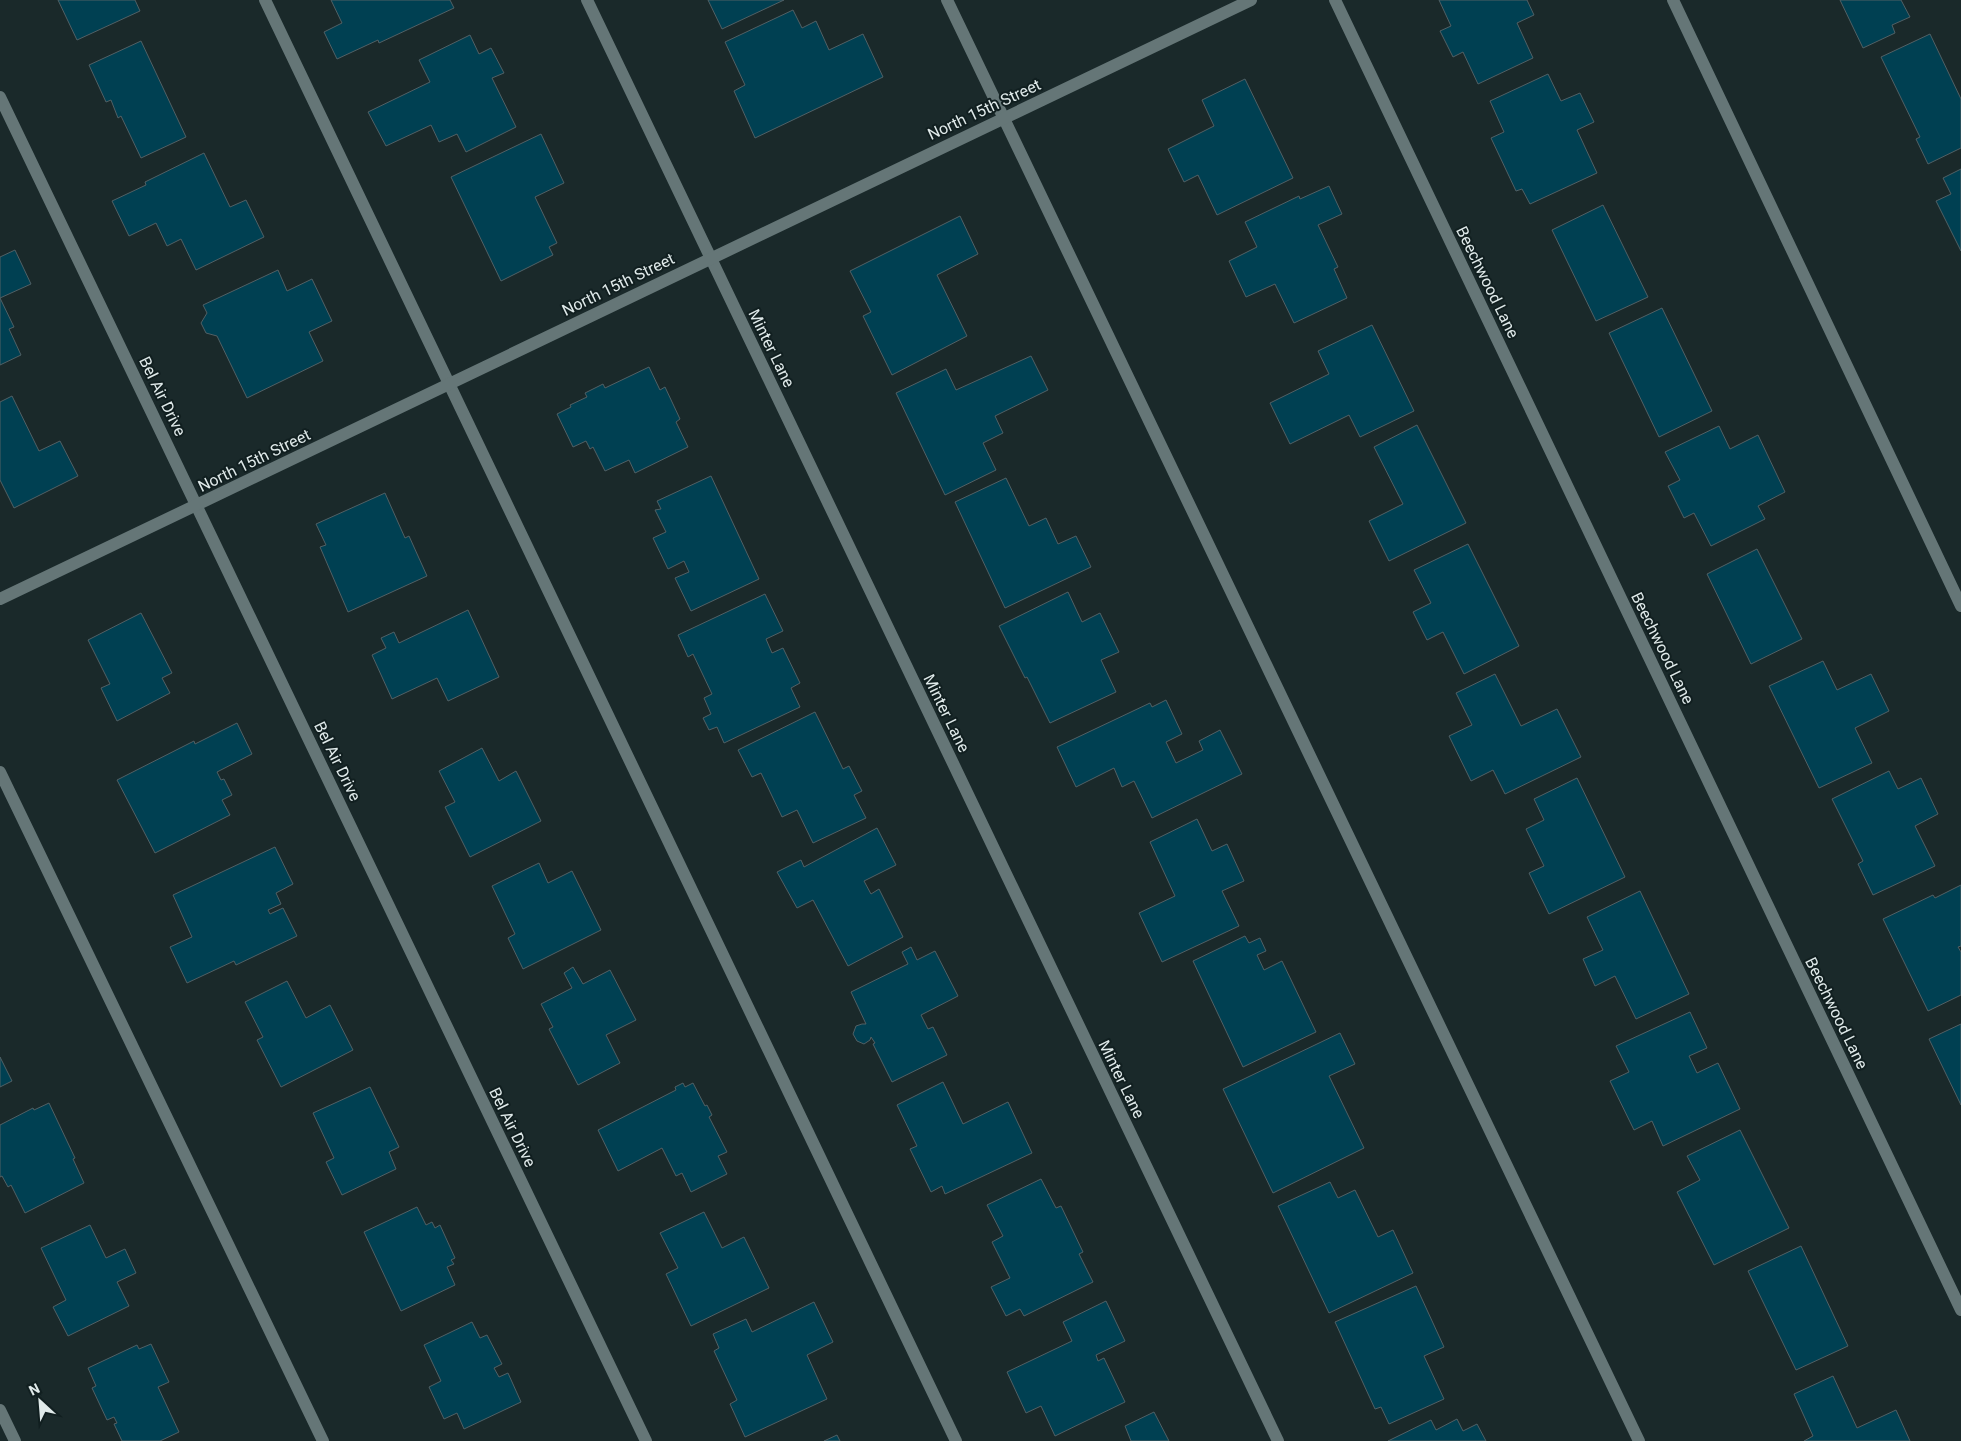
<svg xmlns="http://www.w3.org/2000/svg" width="1961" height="1441" font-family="Roboto,sans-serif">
<rect width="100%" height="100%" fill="#1a292a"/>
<g fill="#004052" stroke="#516065">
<path d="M58,0H135L140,11L77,40Z"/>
<path d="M331,0H450L454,8L379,43L378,40L337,59L324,32L342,23Z"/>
<path d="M708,0H784L722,29Z"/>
<path d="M1439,0H1527L1534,15L1517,23L1533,58L1478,84L1463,52L1453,57L1440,31L1451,26Z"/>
<path d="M1840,0H1901L1910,17L1892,25L1895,33L1863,48Z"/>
<path d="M793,10L802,28L816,21L829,50L863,34L883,77L755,138L734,91L745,85L725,42Z"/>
<path d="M1930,34L1961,99V148L1928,164L1916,139L1920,137L1881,57Z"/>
<path d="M470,35L479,54L491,48L504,73L492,78L516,127L466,152L457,134L439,142L431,125L386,146L368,112L430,82L419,60Z"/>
<path d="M141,41L186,137L141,158L121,116L118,118L111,100L106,102L89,65Z"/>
<path d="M1548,74L1561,101L1580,93L1594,122L1577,130L1597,173L1530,204L1522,189L1516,191L1491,138L1504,132L1490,101Z"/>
<path d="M1245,79L1293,178L1217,215L1198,175L1184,182L1168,149L1214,126L1202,100Z"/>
<path d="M541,134L564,183L535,197L557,243L549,247L553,255L501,281L451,177Z"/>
<path d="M204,153L230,207L246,200L264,237L196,270L181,239L167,246L156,223L129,236L112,201L146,185L145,182Z"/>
<path d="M1961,169V251L1936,201L1951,194L1943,178Z"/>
<path d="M1329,186L1342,214L1318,225L1338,267L1334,269L1347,298L1294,323L1275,284L1246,297L1229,261L1257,247L1245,222L1299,196L1300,199Z"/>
<path d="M1603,205L1648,297L1596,321L1552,230Z"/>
<path d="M960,216L978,254L937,275L967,336L892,375L863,316L871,312L850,271Z"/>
<path d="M15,250L31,284L0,298L14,327L9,329L21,355L0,365V257Z"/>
<path d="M278,270L287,291L312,279L332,321L309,332L323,361L247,398L217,336L206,333L201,323L207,313L203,305Z"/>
<path d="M1662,308L1712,411L1659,437L1609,333Z"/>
<path d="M1372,325L1414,411L1360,437L1349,415L1290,444L1270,403L1329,374L1318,351Z"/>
<path d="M1031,356L1048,390L995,416L1003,433L983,443L996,470L945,495L896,393L946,369L956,390Z"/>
<path d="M649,367L660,390L665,387L680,419L676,422L688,447L635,473L629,460L605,471L593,447L590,449L586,441L573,447L557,414L571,407L570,405L587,397L585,393L603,384L605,388Z"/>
<path d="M12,396L39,451L60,441L78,476L14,508L0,480V402Z"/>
<path d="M1417,425L1466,523L1389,561L1369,521L1403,504L1374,447Z"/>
<path d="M1719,426L1730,449L1758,435L1785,492L1758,506L1765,519L1711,546L1694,513L1684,518L1668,486L1680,480L1665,452Z"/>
<path d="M711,476L759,579L691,611L675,578L689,572L684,561L668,569L653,538L666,532L655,510L661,509L657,501Z"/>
<path d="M1006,478L1029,526L1046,518L1058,544L1076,536L1091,567L1005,608L955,502Z"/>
<path d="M385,493L405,538L409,536L427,576L348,612L320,547L326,545L316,524Z"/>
<path d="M1468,544L1519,646L1464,674L1443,632L1427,640L1413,612L1431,603L1414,570Z"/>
<path d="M1757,549L1802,639L1751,664L1707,574Z"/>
<path d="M1068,592L1082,622L1100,613L1119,652L1101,660L1116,692L1050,723L1027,677L1025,678L999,626Z"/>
<path d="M765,594L783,631L766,639L772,653L783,648L800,683L791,688L800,707L724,743L717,727L709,730L703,718L711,714L704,698L712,694L693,654L688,657L678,635Z"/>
<path d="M468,610L499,677L448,701L437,678L392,699L372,655L386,648L381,638L394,632L399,643Z"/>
<path d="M141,613L172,673L162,678L170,693L117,721L101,688L110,684L88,640Z"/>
<path d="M1823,661L1837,690L1871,674L1889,711L1855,728L1872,763L1819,788L1769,686Z"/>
<path d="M1495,674L1521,726L1557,709L1581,757L1505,794L1493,770L1471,781L1449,736L1472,725L1456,693Z"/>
<path d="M1166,700L1182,734L1166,742L1176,763L1203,750L1199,741L1220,730L1242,774L1152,818L1134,781L1122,787L1114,768L1076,787L1057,747L1150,703L1152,707Z"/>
<path d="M815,712L843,769L849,766L862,791L854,795L866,818L813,843L797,810L782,817L761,773L752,777L738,750Z"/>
<path d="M237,723L252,754L217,772L221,780L224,779L232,795L222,800L230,815L155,853L117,780L194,741L195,744Z"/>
<path d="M482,748L499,781L516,771L541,821L470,857L445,807L455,802L439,771Z"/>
<path d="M1889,771L1898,789L1921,778L1938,814L1915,826L1935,866L1873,895L1858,864L1863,861L1832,799Z"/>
<path d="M1577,778L1625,877L1549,914L1529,873L1544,866L1526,829L1544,820L1534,799Z"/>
<path d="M1197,819L1212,851L1227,844L1244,881L1222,891L1239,926L1162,962L1139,913L1175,896L1150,842Z"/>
<path d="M877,828L896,865L864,881L871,894L879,889L903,937L848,966L813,900L797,908L777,872L801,860L804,867Z"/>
<path d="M275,847L293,884L276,893L281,904L268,910L270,914L283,908L297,936L236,965L234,961L187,983L170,947L192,937L173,895Z"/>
<path d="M539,863L548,883L572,871L601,930L523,969L508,938L515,934L492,886Z"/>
<path d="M1961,885V946L1958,947L1961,952V995L1928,1011L1883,919L1933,895L1935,898Z"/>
<path d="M1640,891L1689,994L1636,1019L1615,976L1595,986L1583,959L1603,950L1587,917Z"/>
<path d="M1245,936L1249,943L1260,938L1266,951L1257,955L1264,970L1282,961L1316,1032L1243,1067L1193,961Z"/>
<path d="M911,947L917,960L935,951L958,996L921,1015L928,1029L933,1027L947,1055L892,1082L873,1044L875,1043L871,1037L870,1040L864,1044L857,1041L853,1034L856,1026L862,1024H866L851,992L908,964L902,952Z"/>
<path d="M573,967L583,984L610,970L636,1020L606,1035L620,1063L578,1085L549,1029L553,1027L541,1004L572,988L564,973Z"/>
<path d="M287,981L306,1018L330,1005L353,1050L281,1087L257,1040L263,1037L245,1002Z"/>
<path d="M1690,1012L1707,1048L1689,1056L1697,1073L1718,1063L1740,1109L1663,1146L1652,1121L1634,1130L1610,1081L1629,1072L1616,1046Z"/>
<path d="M1961,1024V1105L1929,1039Z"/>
<path d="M1340,1033L1355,1064L1329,1076L1364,1148L1273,1193L1223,1089Z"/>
<path d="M0,1057L12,1081L0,1087Z"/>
<path d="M943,1082L963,1124L1008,1102L1032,1153L945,1194L942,1186L931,1192L910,1149L917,1146L897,1105Z"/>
<path d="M683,1083L685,1087L693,1083L705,1106L707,1105L712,1115L709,1117L727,1152L718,1156L727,1174L691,1192L682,1173L676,1176L662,1148L618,1171L598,1130L676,1090L675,1087Z"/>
<path d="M370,1087L399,1147L389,1152L396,1169L342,1195L326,1162L334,1158L313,1113Z"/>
<path d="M49,1103L75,1158L73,1159L84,1183L25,1213L11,1185L8,1187L2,1176L0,1177V1125L33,1108L34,1110Z"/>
<path d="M1740,1130L1789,1228L1714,1265L1677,1192L1700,1180L1687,1156Z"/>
<path d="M1041,1179L1056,1208L1061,1206L1083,1252L1079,1254L1093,1282L1024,1316L1020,1309L1006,1316L991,1287L1010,1278L992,1242L1003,1236L987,1205Z"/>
<path d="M1330,1182L1338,1198L1355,1190L1378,1237L1393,1230L1413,1273L1329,1313L1278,1206Z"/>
<path d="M417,1207L426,1225L432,1222L435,1228L440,1225L455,1258L451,1260L454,1264L447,1267L455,1285L401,1311L364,1232Z"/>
<path d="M704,1212L722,1248L744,1237L769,1288L691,1326L666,1274L678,1268L660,1233Z"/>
<path d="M90,1225L106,1258L125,1249L136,1273L117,1282L129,1306L68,1336L53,1307L66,1300L41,1248Z"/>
<path d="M1801,1246L1848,1346L1796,1370L1748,1271Z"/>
<path d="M1416,1286L1444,1347L1424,1356L1444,1399L1389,1424L1381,1407L1375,1409L1335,1322Z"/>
<path d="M1106,1301L1125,1341L1096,1355L1098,1361L1104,1358L1125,1402L1055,1436L1041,1406L1026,1413L1007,1372L1072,1341L1063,1322Z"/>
<path d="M814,1302L833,1342L807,1355L827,1399L745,1437L730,1404L737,1400L714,1351L719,1348L713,1334L746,1319L752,1332Z"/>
<path d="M472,1322L480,1338L487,1335L502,1364L494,1368L499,1377L508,1373L521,1402L464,1429L457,1413L444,1419L429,1387L441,1381L424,1345Z"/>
<path d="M151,1344L169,1382L158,1387L179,1432L160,1441H122L114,1424L117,1423L114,1417L107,1420L92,1388L96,1386L88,1368L137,1345L139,1349Z"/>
<path d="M1833,1376L1857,1428L1896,1410L1910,1441H1804L1813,1436L1794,1394Z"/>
<path d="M1154,1412L1169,1441H1131L1125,1426Z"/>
<path d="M1457,1419L1463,1431L1477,1424L1486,1441H1388L1431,1420L1436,1430Z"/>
<path d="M837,1435L840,1441H824Z"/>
</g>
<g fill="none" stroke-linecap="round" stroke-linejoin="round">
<g stroke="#657677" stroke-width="12">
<path d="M265,0L956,1441"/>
<path d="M587,0L1278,1441"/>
<path d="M947,0L1639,1441"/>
<path d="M1335,0L1961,1310"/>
<path d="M1673,0L1961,606"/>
<path d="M0,97L646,1441"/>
<path d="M0,599L1251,0"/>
<path d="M0,772L323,1441"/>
<path d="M0,1410L15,1441"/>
</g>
</g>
<g text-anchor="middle" stroke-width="4" stroke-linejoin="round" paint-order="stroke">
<g font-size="16" fill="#e0eaea" stroke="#111f20">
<text transform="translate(984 109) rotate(-25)" y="6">North 15th Street</text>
<text transform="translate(1488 282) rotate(64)" y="6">Beechwood Lane</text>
<text transform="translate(618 284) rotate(-26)" y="6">North 15th Street</text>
<text transform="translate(772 348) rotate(64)" y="6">Minter Lane</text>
<text transform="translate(163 396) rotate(64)" y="6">Bel Air Drive</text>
<text transform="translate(254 460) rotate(-26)" y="6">North 15th Street</text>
<text transform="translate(1663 648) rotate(64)" y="6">Beechwood Lane</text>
<text transform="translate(947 713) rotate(64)" y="6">Minter Lane</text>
<text transform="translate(338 761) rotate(64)" y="6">Bel Air Drive</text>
<text transform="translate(1837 1013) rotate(64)" y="6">Beechwood Lane</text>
<text transform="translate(1122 1079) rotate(64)" y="6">Minter Lane</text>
<text transform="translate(513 1127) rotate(64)" y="6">Bel Air Drive</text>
</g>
</g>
<g transform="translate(40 1401) rotate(334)" stroke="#111f20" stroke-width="4" paint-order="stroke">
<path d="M0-4L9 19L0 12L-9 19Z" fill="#e0eaea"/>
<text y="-8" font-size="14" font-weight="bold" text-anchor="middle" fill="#e0eaea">N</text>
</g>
</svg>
